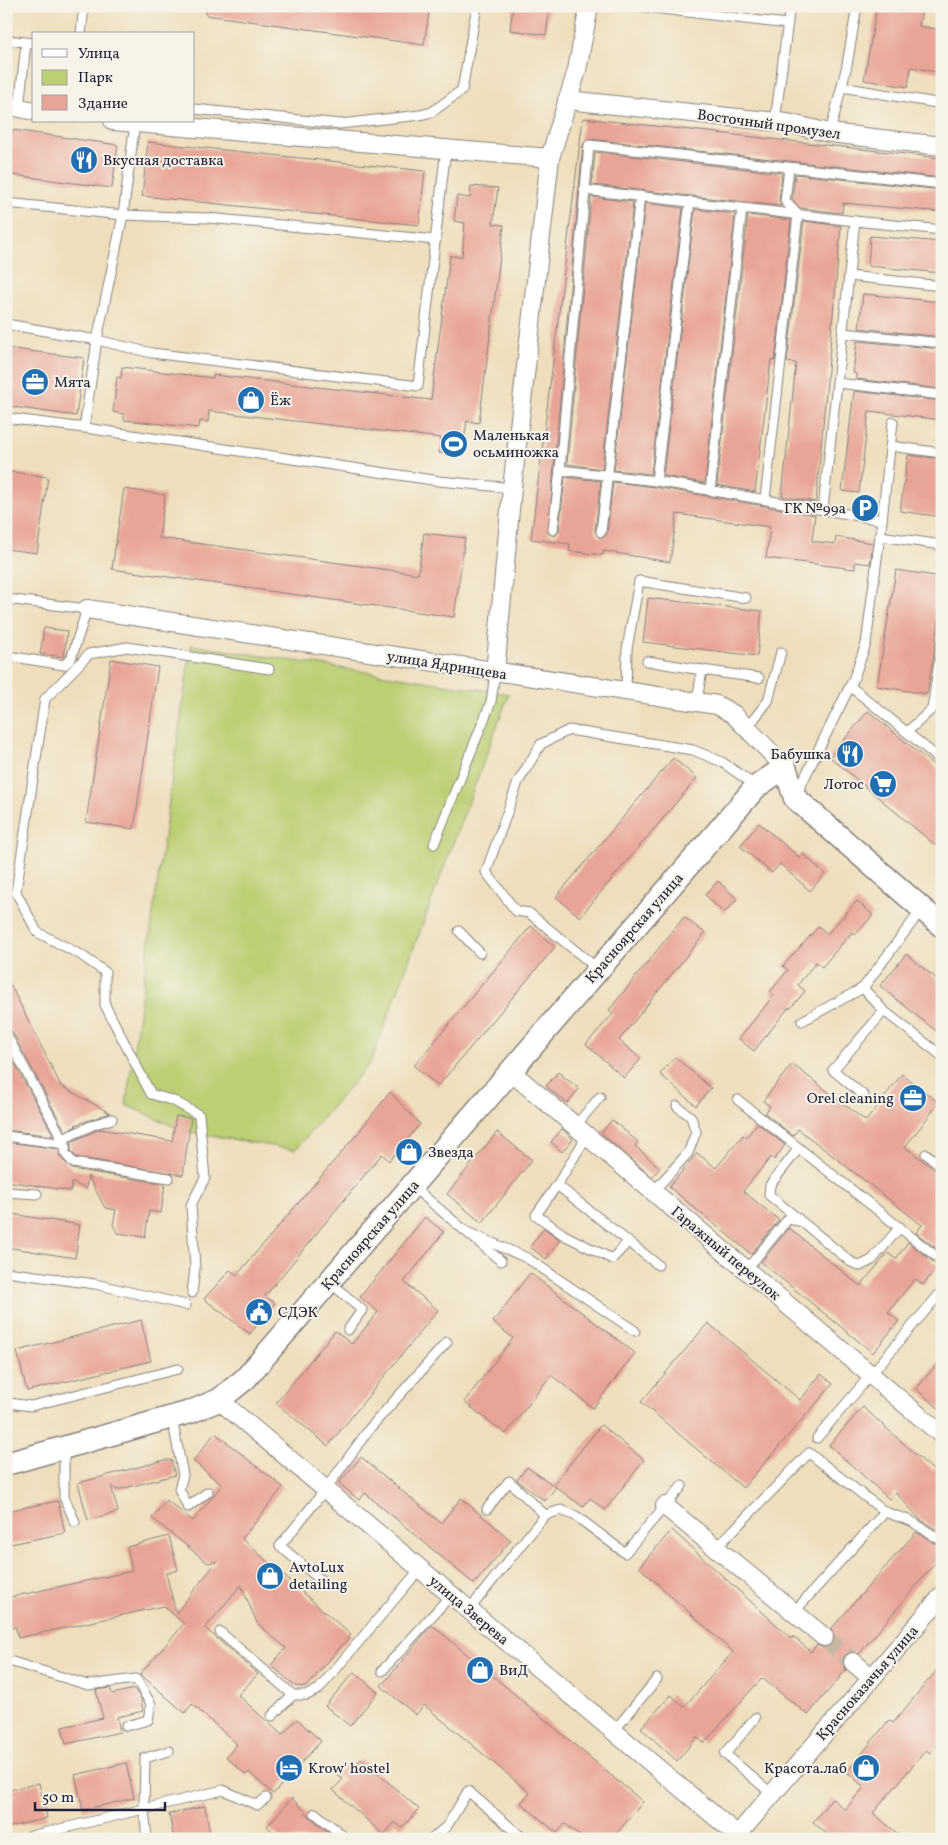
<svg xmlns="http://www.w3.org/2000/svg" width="948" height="1845" font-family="Vollkorn,serif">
<rect width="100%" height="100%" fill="#f7f3e8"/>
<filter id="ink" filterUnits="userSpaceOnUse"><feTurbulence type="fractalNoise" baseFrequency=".02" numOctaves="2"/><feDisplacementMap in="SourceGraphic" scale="10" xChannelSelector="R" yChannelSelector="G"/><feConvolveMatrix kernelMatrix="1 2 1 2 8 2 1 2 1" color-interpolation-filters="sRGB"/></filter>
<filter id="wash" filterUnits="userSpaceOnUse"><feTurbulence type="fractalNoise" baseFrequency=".0096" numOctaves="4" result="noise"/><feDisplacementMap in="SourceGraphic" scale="20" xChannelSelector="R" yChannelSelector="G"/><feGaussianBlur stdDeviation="1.12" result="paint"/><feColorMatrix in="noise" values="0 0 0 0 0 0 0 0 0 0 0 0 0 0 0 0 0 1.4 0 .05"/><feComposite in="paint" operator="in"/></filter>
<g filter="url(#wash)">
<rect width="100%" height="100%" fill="#eedebc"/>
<path fill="#bccf73" stroke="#6f7857" d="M191,645L509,694L371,1062L295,1150L184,1131L126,1105Z"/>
<g id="blocks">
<g fill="#e8a597">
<path d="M206,6H430L424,45L206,15Z"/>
<path d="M513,6H550L546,35L510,30Z"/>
<path d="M877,6H923L919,26L942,30V73L911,67L908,87L864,80Z"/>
<path d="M583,118L942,158V178L590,139L583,144L548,533L555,536L559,531L565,477L601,481L595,531L600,538L604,537L607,533L613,482L655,487L815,515L812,541L835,544L836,537L873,543L870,564L855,562V569L766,558L770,527L677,514L670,562L603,551V555L569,551L570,544L531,539Z"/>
<path d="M6,129L118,145L112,188L6,174Z"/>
<path d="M148,142L425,171L419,225L142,196Z"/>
<path d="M595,152L782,173L779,201L781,206L592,185Z"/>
<path d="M795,174L942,190V212L843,203L842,213L800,208L792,199Z"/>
<path d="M471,186L498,188L493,224L504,225L479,423L467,421L462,455L439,453L441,438L209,411L208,422L200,421L199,428L124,420V414L113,412L117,377L121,378L122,367L213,378V375L431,400L450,256L462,257L465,223L454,221L457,196L470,198Z"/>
<path d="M591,197L633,202L602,469L567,464Z"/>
<path d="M645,203L683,208L651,474L614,470Z"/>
<path d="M695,209L735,214L705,483L663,476Z"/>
<path d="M748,215L791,220L775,361L771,360L755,492L717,485Z"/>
<path d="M804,221L841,226L816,502L782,496L796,363L787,362Z"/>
<path d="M870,236L942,242V273L868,266Z"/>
<path d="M863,294L942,302V337L859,328Z"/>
<path d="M857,341L942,349V389L856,379V374L853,373Z"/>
<path d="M6,348L84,358L76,416L6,406Z"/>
<path d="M854,391L942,401V420L869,411L859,493L842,491Z"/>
<path d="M908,455L942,459V517L900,511Z"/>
<path d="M11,472L48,477L37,553L6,549V500Z"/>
<path d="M124,489L165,495L159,538L418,574L424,533L465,538L454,617L112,569Z"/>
<path d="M896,570L942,577V604L927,694L877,686Z"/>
<path d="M648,598L762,611L757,656L643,642Z"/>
<path d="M44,628L67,631L64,657L40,654Z"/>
<path d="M111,659L158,667L134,829L86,822Z"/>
<path d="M868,711L942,772V836L935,845L830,757Z"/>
<path d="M673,758L697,778L580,917L556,897Z"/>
<path d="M759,823L799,857L802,853L825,874L810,891L780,864L772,873L740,846Z"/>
<path d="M718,881L737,899L724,913L705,895Z"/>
<path d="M857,901L873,915L855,935L852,932L822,967L816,962L798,985L805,991L790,1009L789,1007L754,1051L739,1039L774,995L770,992L788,970L783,966L819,926L827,934Z"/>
<path d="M684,917L705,933L619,1040L641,1059L624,1078L586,1044L613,1014L609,1010Z"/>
<path d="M531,926L555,947L438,1086L414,1066Z"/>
<path d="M906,954L942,983V1036L880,986Z"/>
<path d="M6,976L61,1086L110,1113L75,1125L77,1126L65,1131L12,1031L6,1028Z"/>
<path d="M6,1048L54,1136L6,1130Z"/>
<path d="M675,1057L711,1088L696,1106L660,1074Z"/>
<path d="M792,1064L866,1121L902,1074L939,1103L905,1147L942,1175V1253L916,1233L922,1225L798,1129L793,1136L765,1113L770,1106L763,1101Z"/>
<path d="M558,1072L579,1089L567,1103L546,1086Z"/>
<path d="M390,1092L420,1124L389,1161L382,1154L265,1296L275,1303L250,1334L204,1299L230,1270L237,1275L357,1134Z"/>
<path d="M176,1116L191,1118L183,1175L76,1157L71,1151V1142L100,1129L172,1141Z"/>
<path d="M612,1120L638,1142L635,1146L660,1168L652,1177L601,1133Z"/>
<path d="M757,1123L785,1145L774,1160L771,1157L743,1191L779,1220L751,1254L669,1187L697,1153L716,1168L743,1135L746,1138Z"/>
<path d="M562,1129L573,1139L562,1152L551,1142Z"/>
<path d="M497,1132L532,1160L482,1223L447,1194Z"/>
<path d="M6,1142L59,1149L60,1157L72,1169L165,1184L161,1213L149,1211L145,1237L118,1233L113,1225L116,1210L105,1208L88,1176L86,1189L72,1182L71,1191L6,1181Z"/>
<path d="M6,1213L80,1225L75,1258L6,1247Z"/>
<path d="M425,1217L444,1232L404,1282L438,1310L328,1446L276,1403L335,1331L352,1344L378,1312L360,1297Z"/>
<path d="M544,1228L560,1240L546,1259L530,1247Z"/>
<path d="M789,1228L860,1286L888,1253L896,1259L908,1242L938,1266L923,1285L915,1279L888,1312L899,1321L873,1353L761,1262Z"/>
<path d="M530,1273L635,1353L593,1408L551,1375L506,1434L464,1402L513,1338L493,1322Z"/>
<path d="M141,1320L151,1361L27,1391L17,1351Z"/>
<path d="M708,1323L800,1400L821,1374L833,1384L743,1488L641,1402Z"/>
<path d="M942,1358V1411L916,1389Z"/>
<path d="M863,1407L933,1470L942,1461V1533L921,1520L895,1492L889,1499L829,1445Z"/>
<path d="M601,1425L644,1460L605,1510L590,1498L583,1507L553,1485Z"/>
<path d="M215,1433L283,1487L242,1539L351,1635L306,1687L295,1686L271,1665L286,1648L257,1623L241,1585L205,1628L258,1674L238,1695L282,1735L297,1719L321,1741L273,1794L249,1772L246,1775L226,1757L237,1744L192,1704L185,1713L140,1674L184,1624L164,1606L18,1638L16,1627L6,1629V1598L132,1571L127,1547L169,1536L178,1570L166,1573L176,1613L217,1561L208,1563L152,1518L166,1500L193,1521L222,1485L193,1461Z"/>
<path d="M361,1457L441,1523L461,1498L511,1540L474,1584L365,1493L359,1500L339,1483Z"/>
<path d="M165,1460H171L175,1475L117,1490L111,1485L118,1512L88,1520L78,1483Z"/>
<path d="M527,1467L556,1487L545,1501L517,1480Z"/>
<path d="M58,1501L65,1533L6,1545V1511Z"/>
<path d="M672,1530L792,1639L793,1636L811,1652L817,1645L823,1648L832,1644L834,1638L831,1629L916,1532L942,1547V1555L859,1654L850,1652L845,1656L843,1665L846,1670L808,1715L762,1678L704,1743L697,1737L677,1761L641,1728L671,1695L684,1707L733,1652L639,1567Z"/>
<path d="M432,1625L643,1802L612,1839H584L565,1824L557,1833L521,1803L530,1793L424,1705L416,1715L381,1686Z"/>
<path d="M942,1664V1738L930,1753L926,1750L873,1813L904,1839H833L813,1822L832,1798L845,1810L864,1787L847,1772L889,1720L893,1723Z"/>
<path d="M354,1672L378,1692L350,1726L325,1706Z"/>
<path d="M110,1688L112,1694L134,1689L141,1699L143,1711L117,1717L120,1732L66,1744L62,1727L103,1718L96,1690Z"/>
<path d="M361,1759L419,1809L402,1828L395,1822L384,1835L333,1790L343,1779L337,1775L348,1762L354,1767Z"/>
<path d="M126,1763L134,1798L83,1810L75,1775Z"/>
<path d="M39,1783L47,1818L6,1828V1791Z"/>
<path d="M292,1798L311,1818L337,1839H281L267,1826Z"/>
<path d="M205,1806L211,1839H174L169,1814Z"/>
</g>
</g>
</g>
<g filter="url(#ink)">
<use href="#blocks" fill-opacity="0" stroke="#88807c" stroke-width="1"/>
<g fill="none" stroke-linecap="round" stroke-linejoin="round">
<path stroke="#c5b8a2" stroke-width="18" stroke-dasharray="18 9" stroke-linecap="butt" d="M824,1637L853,1662"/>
<g stroke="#88807c" stroke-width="11">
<g id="service">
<path d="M637,6L787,24"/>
<path d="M81,34L84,6"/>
<path d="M6,40L34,43"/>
<path d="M842,87L942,104"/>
<path d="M19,108L26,43"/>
<path d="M194,109L340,124L420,115L432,112L462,90L477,6"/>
<path d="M775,122L790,6"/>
<path d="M830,133L847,65L857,6"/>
<path d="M584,190L855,221"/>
<path d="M6,203L123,215L208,218L436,240"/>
<path d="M849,276L942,286"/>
<path d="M6,324L97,340L123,215L135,123"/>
<path d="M843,333L942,343"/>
<path d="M837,383L942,395"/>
<path d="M6,418L84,428L97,340L152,353L418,386L446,149"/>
<path d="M79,427L439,481L512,488"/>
<path d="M890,446L942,453"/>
<path d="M560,470L656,481L882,520L866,644L853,680L797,793"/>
<path d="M656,481L690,201"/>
<path d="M710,491L742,208"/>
<path d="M765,499L798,215L785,201L789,168"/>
<path d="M823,509L855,221L942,230"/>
<path d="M882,520L893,422"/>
<path d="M553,530L560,470L589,145L942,184"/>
<path d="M601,532L640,196"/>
<path d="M880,536L942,545"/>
<path d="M6,599L87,609L71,659L64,665L14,657L6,663"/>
<path d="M647,661L702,670L697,701"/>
<path d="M702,670L759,678"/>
<path d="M850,686L942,761"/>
<path d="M626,691L627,649L639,581L746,598"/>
<path d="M747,728L768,701L781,652"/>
<path d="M907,732L932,709L942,643"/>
<path d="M434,844L491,702L495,673"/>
<path d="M459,931L480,953"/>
<path d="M598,969L529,913L516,911L486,872L518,782L541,744L569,730L693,750L722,762L756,786"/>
<path d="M863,988L884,1011L942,1056"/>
<path d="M802,1021L863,988L922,909"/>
<path d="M6,1034L65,1144L6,1136"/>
<path d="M864,1096L833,1070L884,1011"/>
<path d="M738,1100L942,1261"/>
<path d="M575,1126L600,1097"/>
<path d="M587,1136L557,1185L658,1265"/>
<path d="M63,1139L95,1124L112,1119"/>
<path d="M65,1144V1153L73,1163L169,1178"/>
<path d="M799,1148L770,1185L769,1195L851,1262L860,1266L872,1260L900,1227"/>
<path d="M926,1154L942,1166"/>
<path d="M557,1185L536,1215L564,1235L612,1259L628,1242"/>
<path d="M413,1187L501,1261"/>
<path d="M6,1192L37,1194"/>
<path d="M653,1192L688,1153L696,1132L691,1117L677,1106"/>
<path d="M467,1232L527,1258L635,1331"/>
<path d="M746,1270L788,1219L799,1221"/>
<path d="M6,1272L95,1284L186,1305"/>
<path d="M330,1282L362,1310L348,1330"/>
<path d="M192,1293L195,1268L191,1205L205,1178L199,1115L174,1101L151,1094L105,1005V972L81,955L37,932L16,892L45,699L89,654L127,647L269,669"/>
<path d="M8,1403L31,1406L178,1369"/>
<path d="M172,1418L183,1475L179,1489L188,1507L208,1492"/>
<path d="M817,1438L942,1291"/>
<path d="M64,1448V1497L75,1522"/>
<path d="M885,1512L911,1521L942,1541"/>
<path d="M545,1515L561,1510L576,1516L625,1553L682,1486"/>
<path d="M716,1548L809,1453L885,1512L794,1612"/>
<path d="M322,1581L280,1546L325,1490L370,1428L447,1342"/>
<path d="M469,1610L545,1515L509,1481L487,1509"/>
<path d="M220,1632L293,1695H307L319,1689L420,1569"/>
<path d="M6,1660L88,1685L136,1679L151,1704L148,1720L126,1726"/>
<path d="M382,1671L451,1595"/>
<path d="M272,1716L293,1695"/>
<path d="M755,1718L725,1754L772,1794"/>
<path d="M614,1731L657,1679"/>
<path d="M315,1813L347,1839"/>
<path d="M31,1839V1836L223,1790L257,1805L266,1798"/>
<path d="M147,1839L144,1809L145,1758L169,1751"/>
<path d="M432,1839L447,1826L468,1791L524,1839"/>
</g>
</g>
<g stroke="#88807c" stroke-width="20">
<g id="minor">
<path d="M567,100L787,123L830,133L942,146"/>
<path d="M6,105L34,111"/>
<path d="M113,121L550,158"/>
<path d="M87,609L717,705L733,714L785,767"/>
<path d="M495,673L512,488L550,158L577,70L589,6"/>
<path d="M510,1071L942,1435"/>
<path d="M219,1400L742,1839"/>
<path d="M665,1506L824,1637"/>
<path d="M853,1662L872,1678"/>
<path d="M734,1839L942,1596"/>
</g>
</g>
<g stroke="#88807c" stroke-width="25">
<path id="tertiary" d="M6,1464L190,1412L219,1400L245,1379L756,787L785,767L795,798L942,926"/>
</g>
<use href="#service" stroke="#fff" stroke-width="9"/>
<use href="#minor" stroke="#fff" stroke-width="18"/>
<use href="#tertiary" stroke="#fff" stroke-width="22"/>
</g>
</g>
<defs>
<g id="restaurant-disc" transform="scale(1.4375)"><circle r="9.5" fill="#1f6fb2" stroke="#f7f3e8"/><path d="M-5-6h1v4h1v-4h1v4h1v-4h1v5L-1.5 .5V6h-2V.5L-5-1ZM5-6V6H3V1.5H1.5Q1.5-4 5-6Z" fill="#fff"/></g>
<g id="office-disc" transform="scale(1.4375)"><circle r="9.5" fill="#1f6fb2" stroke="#f7f3e8"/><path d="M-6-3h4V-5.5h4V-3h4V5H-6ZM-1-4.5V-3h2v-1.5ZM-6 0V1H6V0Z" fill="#fff"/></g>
<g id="shop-disc" transform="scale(1.4375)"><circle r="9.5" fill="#1f6fb2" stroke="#f7f3e8"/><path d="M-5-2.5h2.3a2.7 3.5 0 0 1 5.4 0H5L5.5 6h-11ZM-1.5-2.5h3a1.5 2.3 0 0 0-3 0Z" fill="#fff"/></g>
<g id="stadium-disc" transform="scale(1.4375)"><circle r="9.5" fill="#1f6fb2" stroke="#f7f3e8"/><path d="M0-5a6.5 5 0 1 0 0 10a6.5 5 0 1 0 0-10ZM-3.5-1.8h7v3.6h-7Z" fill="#fff"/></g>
<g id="parking-disc" transform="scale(1.4375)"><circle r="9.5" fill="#1f6fb2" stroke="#f7f3e8"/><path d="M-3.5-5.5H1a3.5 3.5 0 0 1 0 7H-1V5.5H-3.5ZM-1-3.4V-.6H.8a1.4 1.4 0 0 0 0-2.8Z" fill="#fff"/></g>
<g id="supermarket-disc" transform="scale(1.4375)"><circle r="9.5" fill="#1f6fb2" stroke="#f7f3e8"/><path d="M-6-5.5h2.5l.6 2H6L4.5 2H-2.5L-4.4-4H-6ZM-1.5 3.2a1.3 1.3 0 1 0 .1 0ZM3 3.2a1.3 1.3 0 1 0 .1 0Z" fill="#fff"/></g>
<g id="civic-disc" transform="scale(1.4375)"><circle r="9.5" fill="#1f6fb2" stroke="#f7f3e8"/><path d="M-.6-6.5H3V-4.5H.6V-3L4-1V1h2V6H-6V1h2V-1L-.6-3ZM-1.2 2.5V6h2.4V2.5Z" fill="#fff"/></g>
<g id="hotel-disc" transform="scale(1.4375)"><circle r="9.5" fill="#1f6fb2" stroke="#f7f3e8"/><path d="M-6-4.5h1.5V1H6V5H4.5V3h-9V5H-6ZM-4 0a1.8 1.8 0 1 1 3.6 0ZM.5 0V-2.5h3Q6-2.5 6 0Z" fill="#fff"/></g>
</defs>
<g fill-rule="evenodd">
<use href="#restaurant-disc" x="84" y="160"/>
<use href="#office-disc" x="35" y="382"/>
<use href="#shop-disc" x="251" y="400"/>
<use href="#stadium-disc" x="454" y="444"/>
<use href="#parking-disc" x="865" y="508"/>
<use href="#restaurant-disc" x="850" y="754"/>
<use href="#supermarket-disc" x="883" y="784"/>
<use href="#office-disc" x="913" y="1098"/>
<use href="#shop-disc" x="409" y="1152"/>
<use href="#civic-disc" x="259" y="1312"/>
<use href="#shop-disc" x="270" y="1576"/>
<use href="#shop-disc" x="480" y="1670"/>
<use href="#hotel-disc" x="289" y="1768"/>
<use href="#shop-disc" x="866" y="1768"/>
</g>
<g text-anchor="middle" stroke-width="4" stroke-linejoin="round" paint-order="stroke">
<g font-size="15" fill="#22223b" stroke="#f7f3e8">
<text transform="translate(769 124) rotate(8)" y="5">Восточный промузел</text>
<text transform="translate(447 665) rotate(9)" y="5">улица Ядринцева</text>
<text transform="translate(634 928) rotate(-49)" y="5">Красноярская улица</text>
<text transform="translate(370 1235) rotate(-49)" y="5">Красноярская улица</text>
<text transform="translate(726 1253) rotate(40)" y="5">Гаражный переулок</text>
<text transform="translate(469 1610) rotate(40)" y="5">улица Зверева</text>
<text transform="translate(867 1683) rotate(-49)" y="5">Красноказачья улица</text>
</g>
<g font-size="15" fill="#22223b" stroke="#f7f3e8" text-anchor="start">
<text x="103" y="165">Вкусная доставка</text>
<text x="54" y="387">Мята</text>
<text x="270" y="405">Ёж</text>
<text x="473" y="440">Маленькая<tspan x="473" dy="17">осьминожка</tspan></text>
<text x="846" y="513" text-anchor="end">ГК №99а</text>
<text x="831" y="759" text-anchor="end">Бабушка</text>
<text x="864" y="789" text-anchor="end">Лотос</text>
<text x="894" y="1103" text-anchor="end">Orel cleaning</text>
<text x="428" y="1157">Звезда</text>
<text x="278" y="1317">СДЭК</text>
<text x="289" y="1572">AvtoLux<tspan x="289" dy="17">detailing</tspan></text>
<text x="499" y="1675">ВиД</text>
<text x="308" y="1773">Krow' hostel</text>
<text x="847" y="1773" text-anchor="end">Красота.лаб</text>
</g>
</g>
<rect width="948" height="1845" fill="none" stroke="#f7f3e8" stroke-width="25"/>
<rect x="32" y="32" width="162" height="90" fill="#f7f3e8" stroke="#a29fa3"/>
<rect x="42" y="49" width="25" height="8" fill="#ffffff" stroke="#a29fa3"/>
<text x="78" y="58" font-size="15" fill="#22223b">Улица</text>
<rect x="42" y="70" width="25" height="15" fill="#bccf73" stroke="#a29fa3"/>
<text x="78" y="82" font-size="15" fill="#22223b">Парк</text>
<rect x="42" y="95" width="25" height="15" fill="#e8a597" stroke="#a29fa3"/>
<text x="78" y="108" font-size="15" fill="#22223b">Здание</text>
<path d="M35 1802v8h130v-8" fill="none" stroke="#22223b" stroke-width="2.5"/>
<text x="42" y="1802" font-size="15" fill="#22223b" stroke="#f7f3e8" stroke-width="4" paint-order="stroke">50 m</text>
</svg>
